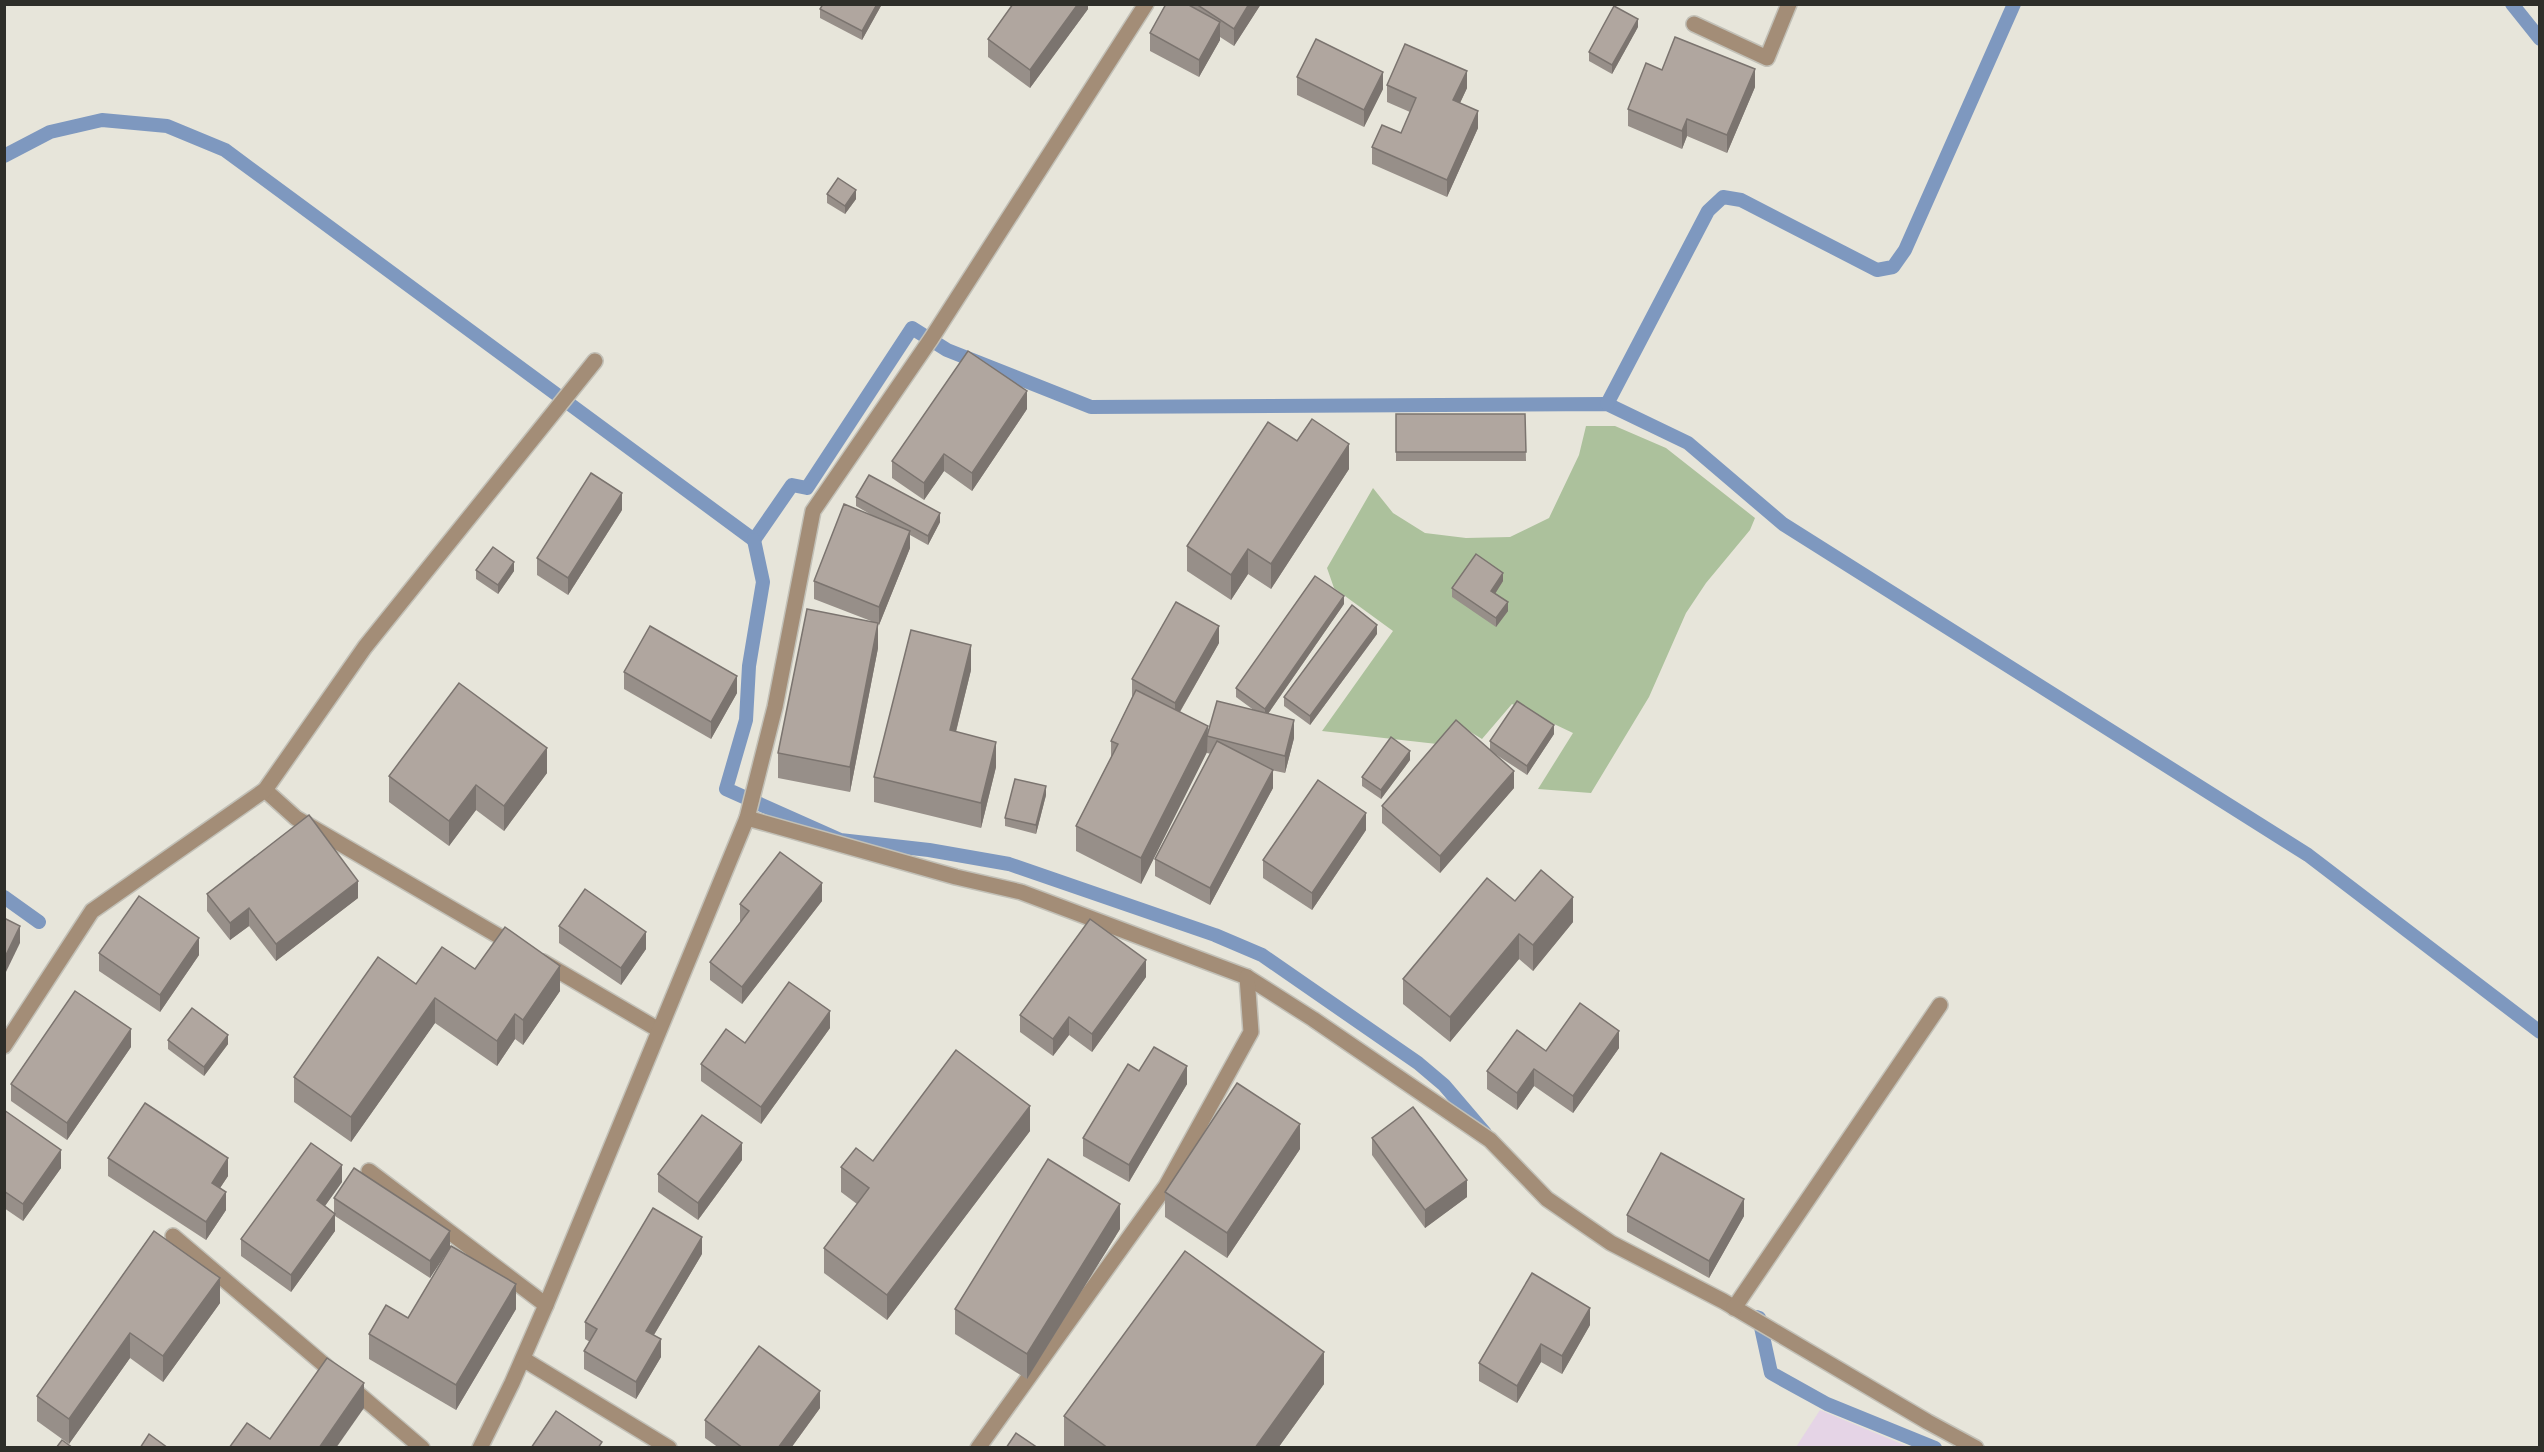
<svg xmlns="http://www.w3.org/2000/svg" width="2544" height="1452" font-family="'Nunito Sans',sans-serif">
<rect width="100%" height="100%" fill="#e7e5da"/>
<path fill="#e5d4e6" d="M1820,1410L1909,1447H1796Z"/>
<path fill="#acc19c" d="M1586,426H1615L1666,448L1755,518L1750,530L1706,583L1686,613L1649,697L1591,793L1538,789L1573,733L1512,704L1482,739L1459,725L1437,744L1322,731L1393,631L1334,588L1327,568L1373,488L1393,513L1425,533L1466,538L1510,537L1549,518L1579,455Z"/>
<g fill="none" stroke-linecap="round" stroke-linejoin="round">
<g stroke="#7e98bf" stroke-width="14">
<path d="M2512,4L2540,39"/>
<path d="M4,156L50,132L102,120L167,126L225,150L754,540L792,485L807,488L912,328L947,350L1091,407L1607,404L1688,443L1783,524L2308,855L2540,1032"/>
<path d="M1607,404L1708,211L1723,197L1741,200L1877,270L1893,267L1905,250L2014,4"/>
<path d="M754,540L763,582L749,666L746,720L726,789L840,840L929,850L1009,864L1215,935L1262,955L1418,1063L1444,1085L1485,1133"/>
<path d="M4,897L39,922"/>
<path d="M1756,1317L1759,1318L1771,1373L1827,1404L1935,1448"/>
</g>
<g stroke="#c2c0b7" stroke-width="18">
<g id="minor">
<path d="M1694,24L1767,58L1789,4"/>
<path d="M265,790L296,818L514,945"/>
<path d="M747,818L956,877L1021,892L1247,977L1313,1019L1490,1140L1547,1199L1611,1243L1723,1301L1928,1422L1976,1448"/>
<path d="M543,962L659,1030"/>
<path d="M4,1046L92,911L265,790L365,647L595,361"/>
<path d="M369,1171L546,1305"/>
<path d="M173,1236L422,1448"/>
<path d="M1734,1308L1940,1005"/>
<path d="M523,1359L669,1448"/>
<path d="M480,1448L512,1383L546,1305L747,818L775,707L813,511L931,339L1146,4"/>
<path d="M978,1448L1166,1186L1251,1032L1247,977"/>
</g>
</g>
<use href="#minor" stroke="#a38d77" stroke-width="15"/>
</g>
<g fill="#978f89">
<path d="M823,4H882L862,40L820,18V9Z"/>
<path d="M1088,4V9L1030,88L988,57V39Z"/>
<path d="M1166,4H1261L1234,46L1220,37V40L1199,77L1150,51V33Z"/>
<path d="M1638,27L1612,74L1589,61V52Z"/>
<path d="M1662,70L1755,87L1727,153L1687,136L1682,149L1628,126V109Z"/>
<path d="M1297,77L1383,89L1364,127L1297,95Z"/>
<path d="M1387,85L1467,88L1460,103L1478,128L1447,197L1372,164V147L1401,133L1410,112L1387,102Z"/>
<path d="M827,194L856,199L845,214L827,203Z"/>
<path d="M1027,409L972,491L944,471L924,500L892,478V461Z"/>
<path d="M1396,414H1525L1526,461H1396Z"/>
<path d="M1297,441L1349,469L1271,589L1248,574L1231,600L1187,571V546Z"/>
<path d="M856,497L940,522L928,545L910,535V548L879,625L878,624V648L850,792L778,778V753L871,621L814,599V581L875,517L856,506Z"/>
<path d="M622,510L568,595L537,575V558Z"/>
<path d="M476,570L514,571L498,594L476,579Z"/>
<path d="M1503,581L1495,594L1508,611L1496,627L1452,597V588Z"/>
<path d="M1344,604L1268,714L1294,738L1285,773L1271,770L1273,788L1210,905L1155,876V859L1211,754L1207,753V752L1141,884L1076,851V826L1111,758V741L1133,696H1132V679L1219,643L1180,712L1208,735L1255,711L1236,697V688Z"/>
<path d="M1377,634L1310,725L1284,706V697Z"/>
<path d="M971,670L956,732L996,767L981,828L874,802V777Z"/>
<path d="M624,672L737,693L711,739L624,689Z"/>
<path d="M1554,734L1527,775L1495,754L1514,788L1440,873L1382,823V806L1490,749V741Z"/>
<path d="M1410,760L1381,799L1362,786V777Z"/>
<path d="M547,773L504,831L476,810L449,846L389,802V776Z"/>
<path d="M1046,795L1036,834L1005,826V818Z"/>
<path d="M1366,830L1312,910L1263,878V860Z"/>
<path d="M207,894L358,898L276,961L249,926L230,940L207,911Z"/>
<path d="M822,901L742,1004L710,980V962L741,922L740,921V904Z"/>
<path d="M1515,901L1573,922L1533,971L1519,959L1450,1042L1403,1004V979Z"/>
<path d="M559,926L646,949L621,985L559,943Z"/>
<path d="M99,953L199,955L160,1012L99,971Z"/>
<path d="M475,969L560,991L523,1045L515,1039L497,1066L435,1023L351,1142L294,1102V1077L416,984Z"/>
<path d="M1146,977L1092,1052L1069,1035L1053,1056L1020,1032V1015Z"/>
<path d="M830,1028L761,1124L701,1081V1064L745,1043Z"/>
<path d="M168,1040L228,1044L204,1076L168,1049Z"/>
<path d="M131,1047L67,1140L11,1101V1084Z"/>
<path d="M1619,1048L1573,1113L1534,1086L1517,1110L1487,1089V1071L1546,1051Z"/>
<path d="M1139,1071L1187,1084L1129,1182L1083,1156V1138Z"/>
<path d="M4,1110L61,1168L23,1221L4,1208Z"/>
<path d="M1030,1131L887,1320L824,1273V1248L857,1204L841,1192V1167Z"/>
<path d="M1372,1138L1467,1197L1425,1228L1372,1155Z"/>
<path d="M1300,1149L1227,1258L1165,1217V1192Z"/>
<path d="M108,1158L228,1176L220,1188L226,1210L206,1240L108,1176Z"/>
<path d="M742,1160L698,1220L658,1192V1174Z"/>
<path d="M342,1182L325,1206L334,1213V1198L450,1231L430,1278L335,1216V1231L291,1292L241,1256V1239Z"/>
<path d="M1627,1215L1744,1216L1709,1278L1627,1232Z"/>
<path d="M1120,1229L1027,1379L955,1334V1309Z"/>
<path d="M154,1231L220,1303L163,1382L130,1358L69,1444L37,1421V1396Z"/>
<path d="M702,1254L654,1335L661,1357L636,1399L584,1369V1351L590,1342L585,1339V1322Z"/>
<path d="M516,1309L456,1410L369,1359V1334L408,1318Z"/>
<path d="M1590,1325L1562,1374L1541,1362L1517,1403L1479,1381V1363Z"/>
<path d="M1324,1384L1278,1448H1064V1416Z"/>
<path d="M820,1408L791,1448H719L705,1438V1420Z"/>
</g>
<g fill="#7b746f">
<path d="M877,4H882L862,40V31Z"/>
<path d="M1078,4H1088V9L1030,88V70Z"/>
<path d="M1249,4H1261L1234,46V29Z"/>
<path d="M1638,19V27L1612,74V65Z"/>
<path d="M1220,22V40L1199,77V60Z"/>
<path d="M1755,69V87L1727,153V135Z"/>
<path d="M1467,71V88L1453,118V100Z"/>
<path d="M1383,72V89L1364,127V110Z"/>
<path d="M1478,111V128L1447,197V180Z"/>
<path d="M1687,119V136L1682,149V131Z"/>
<path d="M856,190V199L845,214V206Z"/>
<path d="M1027,391V409L972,491V473Z"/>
<path d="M1349,444V469L1271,589V564Z"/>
<path d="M944,454V471L924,500V483Z"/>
<path d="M622,493V510L568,595V578Z"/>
<path d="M940,513V522L928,545V536Z"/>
<path d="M910,531V548L879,625V607Z"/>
<path d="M1248,549V574L1231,600V575Z"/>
<path d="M514,562V571L498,594V585Z"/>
<path d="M1503,573V581L1491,600V591Z"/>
<path d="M1344,596V604L1265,718V709Z"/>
<path d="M1508,602V611L1496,627V618Z"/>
<path d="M878,623V648L850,792V767Z"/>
<path d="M1377,625V634L1310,725V716Z"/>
<path d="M1219,626V643L1175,720V703Z"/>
<path d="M971,645V670L950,755V730Z"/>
<path d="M737,676V693L711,739V722Z"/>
<path d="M1294,720V738L1285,773V756Z"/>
<path d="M1554,725V734L1527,775V766Z"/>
<path d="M1208,726L1207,752L1141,884V858Z"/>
<path d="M996,742V767L981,828V803Z"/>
<path d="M547,748V773L504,831V806Z"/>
<path d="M1410,751V760L1381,799V790Z"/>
<path d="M1273,770V788L1210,905V888Z"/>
<path d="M1514,771V788L1440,873V856Z"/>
<path d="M476,785V810L449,846V821Z"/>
<path d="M1046,786V795L1036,834V825Z"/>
<path d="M1366,813V830L1312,910V893Z"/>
<path d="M358,881V898L276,961V944Z"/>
<path d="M822,883V901L742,1004V987Z"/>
<path d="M1573,897V922L1533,971V945Z"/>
<path d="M249,908V926L230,940V923Z"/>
<path d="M20,926V943L4,976V959Z"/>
<path d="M646,932V949L621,985V968Z"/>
<path d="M1519,934V959L1450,1042V1017Z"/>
<path d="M199,938V955L160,1012V995Z"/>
<path d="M1146,960V977L1092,1052V1034Z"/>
<path d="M560,966V991L523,1045V1020Z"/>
<path d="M435,998V1023L351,1142V1117Z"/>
<path d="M830,1011V1028L761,1124V1107Z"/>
<path d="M515,1014V1039L497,1066V1041Z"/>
<path d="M1069,1017V1035L1053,1056V1039Z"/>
<path d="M131,1029V1047L67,1140V1123Z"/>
<path d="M1619,1031V1048L1573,1113V1096Z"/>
<path d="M228,1035V1044L204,1076V1067Z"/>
<path d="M1187,1066V1084L1129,1182V1165Z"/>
<path d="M1534,1069V1086L1517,1110V1093Z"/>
<path d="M1030,1106V1131L887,1320V1295Z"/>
<path d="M1300,1124V1149L1227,1258V1233Z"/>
<path d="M742,1143V1160L698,1220V1203Z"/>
<path d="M61,1150V1168L23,1221V1204Z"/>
<path d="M228,1158V1176L212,1200V1183Z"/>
<path d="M342,1165V1182L317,1217V1200Z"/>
<path d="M1467,1180V1197L1425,1228V1210Z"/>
<path d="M226,1192V1210L206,1240V1222Z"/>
<path d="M1744,1199V1216L1709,1278V1261Z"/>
<path d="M1120,1204V1229L1027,1379V1354Z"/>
<path d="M335,1214V1231L291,1292V1275Z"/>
<path d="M450,1231V1248L430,1278V1261Z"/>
<path d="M702,1237V1254L646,1348V1331Z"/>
<path d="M220,1278V1303L163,1382V1356Z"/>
<path d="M516,1284V1309L456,1410V1385Z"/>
<path d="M1590,1308V1325L1562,1374V1356Z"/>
<path d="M130,1333V1358L69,1444V1419Z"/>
<path d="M661,1339V1357L636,1399V1382Z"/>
<path d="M1541,1344V1362L1517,1403V1386Z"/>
<path d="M1324,1352V1384L1278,1448H1255Z"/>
<path d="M364,1383V1408L336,1448H319Z"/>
<path d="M820,1391V1408L791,1448H778Z"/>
</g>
<g fill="#b0a69f" stroke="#7b746f" stroke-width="1.5">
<path d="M823,4H877L862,31L820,9Z"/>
<path d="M1013,4H1078L1030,70L988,39Z"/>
<path d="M1166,4H1187L1220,22L1199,60L1150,33Z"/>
<path d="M1196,4H1249L1234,29Z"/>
<path d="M1614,6L1638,19L1612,65L1589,52Z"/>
<path d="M1675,37L1755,69L1727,135L1687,119L1682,131L1628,109L1646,63L1662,70Z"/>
<path d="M1316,39L1383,72L1364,110L1297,77Z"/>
<path d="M1405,44L1467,71L1453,100L1478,111L1447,180L1372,147L1382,125L1401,133L1416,98L1387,85Z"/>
<path d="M838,178L856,190L845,206L827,194Z"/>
<path d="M968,351L1027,391L972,473L944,454L924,483L892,461Z"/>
<path d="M1396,414H1525L1526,452H1396Z"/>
<path d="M1312,419L1349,444L1271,564L1248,549L1231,575L1187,546L1268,422L1297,441Z"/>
<path d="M591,473L622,493L568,578L537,558Z"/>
<path d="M869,475L940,513L928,536L856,497Z"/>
<path d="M844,504L910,531L879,607L814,581Z"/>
<path d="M493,547L514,562L498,585L476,570Z"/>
<path d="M1476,554L1503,573L1491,591L1508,602L1496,618L1452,588Z"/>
<path d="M1315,576L1344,596L1265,709L1236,688Z"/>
<path d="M1176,602L1219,626L1175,703L1132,679Z"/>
<path d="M1352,605L1377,625L1310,716L1284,697Z"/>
<path d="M807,609L878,623L850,767L778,753Z"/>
<path d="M650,626L737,676L711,722L624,672Z"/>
<path d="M911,630L971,645L950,730L996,742L981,803L874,777Z"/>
<path d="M459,683L547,748L504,806L476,785L449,821L389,776Z"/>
<path d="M1136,690L1208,726L1141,858L1076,826L1118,744L1111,741Z"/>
<path d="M1217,701L1294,720L1285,756L1207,736Z"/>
<path d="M1517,701L1554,725L1527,766L1490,741Z"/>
<path d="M1456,720L1514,771L1440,856L1382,806Z"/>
<path d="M1391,737L1410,751L1381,790L1362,777Z"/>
<path d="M1217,741L1273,770L1210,888L1155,859Z"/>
<path d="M1015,779L1046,786L1036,825L1005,818Z"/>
<path d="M1318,780L1366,813L1312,893L1263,860Z"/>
<path d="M309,815L358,881L276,944L249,908L230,923L207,894Z"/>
<path d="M780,852L822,883L742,987L710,962L749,911L740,904Z"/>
<path d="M1541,870L1573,897L1533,945L1519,934L1450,1017L1403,979L1487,878L1515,901Z"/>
<path d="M585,889L646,932L621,968L559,926Z"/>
<path d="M139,896L199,938L160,995L99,953Z"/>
<path d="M4,918L20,926L4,959Z"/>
<path d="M1090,919L1146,960L1092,1034L1069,1017L1053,1039L1020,1015Z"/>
<path d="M505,927L560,966L523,1020L515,1014L497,1041L435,998L351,1117L294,1077L378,957L416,984L442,947L475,969Z"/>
<path d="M789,982L830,1011L761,1107L701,1064L726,1029L745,1043Z"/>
<path d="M75,991L131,1029L67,1123L11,1084Z"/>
<path d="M1580,1003L1619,1031L1573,1096L1534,1069L1517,1093L1487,1071L1517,1030L1546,1051Z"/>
<path d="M192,1008L228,1035L204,1067L168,1040Z"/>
<path d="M1154,1047L1187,1066L1129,1165L1083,1138L1128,1064L1139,1071Z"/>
<path d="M956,1050L1030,1106L887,1295L824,1248L869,1188L841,1167L856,1148L873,1161Z"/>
<path d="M1237,1083L1300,1124L1227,1233L1165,1192Z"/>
<path d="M145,1103L228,1158L212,1183L226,1192L206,1222L108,1158Z"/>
<path d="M1413,1107L1467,1180L1425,1210L1372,1138Z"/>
<path d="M4,1110L61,1150L23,1204L4,1191Z"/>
<path d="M702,1115L742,1143L698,1203L658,1174Z"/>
<path d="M311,1143L342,1165L317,1200L335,1214L291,1275L241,1239Z"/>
<path d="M1661,1153L1744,1199L1709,1261L1627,1215Z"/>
<path d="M1048,1159L1120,1204L1027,1354L955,1309Z"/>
<path d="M354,1168L450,1231L430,1261L334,1198Z"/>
<path d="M653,1208L702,1237L646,1331L661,1339L636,1382L584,1351L597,1329L585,1322Z"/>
<path d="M154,1231L220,1278L163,1356L130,1333L69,1419L37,1396Z"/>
<path d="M451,1246L516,1284L456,1385L369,1334L386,1305L408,1318Z"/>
<path d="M1185,1251L1324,1352L1255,1448H1108L1064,1416Z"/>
<path d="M1532,1273L1590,1308L1562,1356L1541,1344L1517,1386L1479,1363Z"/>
<path d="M759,1346L820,1391L778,1448H743L705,1420Z"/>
<path d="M327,1358L364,1383L319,1448H229L247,1423L270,1439Z"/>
<path d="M556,1411L602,1442L598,1448H531Z"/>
<path d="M1016,1433L1038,1448H1006Z"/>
<path d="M149,1434L168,1448H140Z"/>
<path d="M62,1440L73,1448H56Z"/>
</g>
<rect width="2544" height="1452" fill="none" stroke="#2e2e29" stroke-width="12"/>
</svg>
